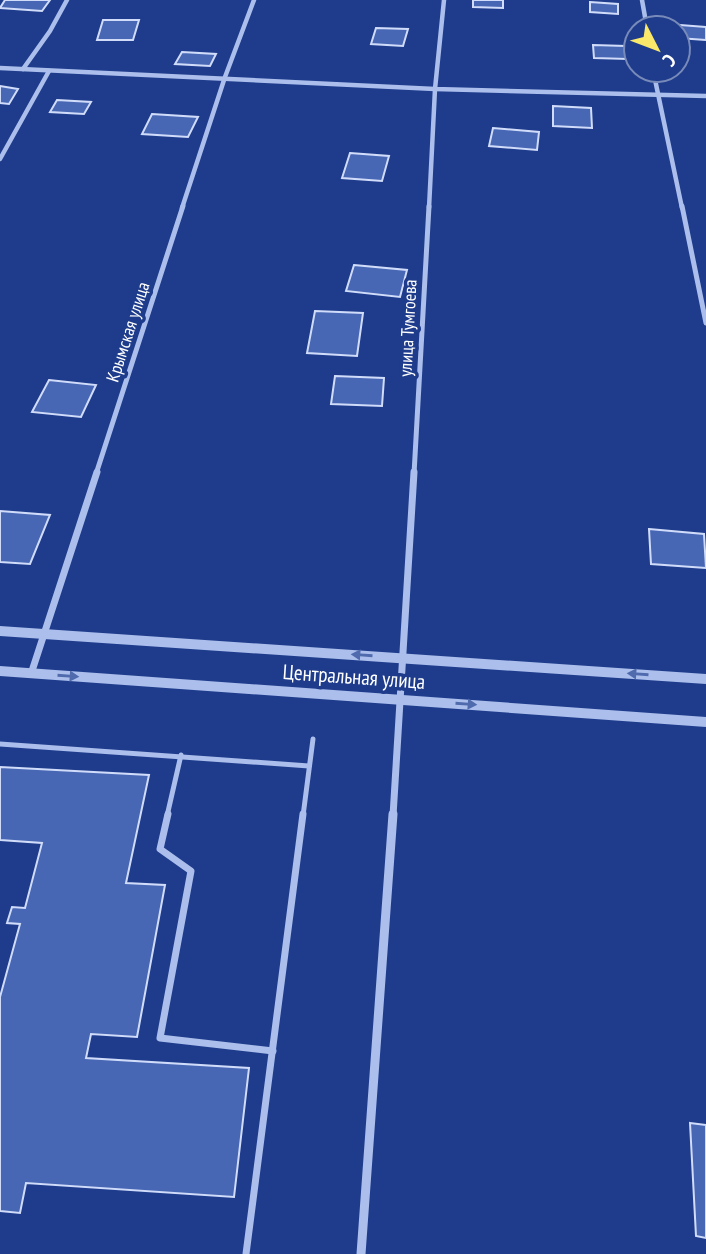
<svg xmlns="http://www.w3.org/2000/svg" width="706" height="1254" font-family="'PT Sans Narrow',sans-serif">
<rect width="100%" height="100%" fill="#1e3c8b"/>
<g fill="#4766b3" stroke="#d0dcf9" stroke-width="2">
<path d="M5,0H50L42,11L0,8Z"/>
<path d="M473,0H503V8L473,7Z"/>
<path d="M590,2L618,4V14L590,12Z"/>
<path d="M103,20H139L133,40H97Z"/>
<path d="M667,24L706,27V40L678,38V28H667Z"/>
<path d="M376,28L408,29L403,46L371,44Z"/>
<path d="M593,45L626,46L628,59L594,58Z"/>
<path d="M182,52L216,54L210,66L175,64Z"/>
<path d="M0,86L18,89L9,104L0,103Z"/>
<path d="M57,100L91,102L84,114L50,112Z"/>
<path d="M553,106L591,108L592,128L553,126Z"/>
<path d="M152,114L198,117L188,137L142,134Z"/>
<path d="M493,128L539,132L537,150L489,146Z"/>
<path d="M350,153L389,156L382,181L342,178Z"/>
<path d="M354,265L407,270L400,297L346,291Z"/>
<path d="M315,311L363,313L357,356L307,353Z"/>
<path d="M335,376L384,378L382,406L331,404Z"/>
<path d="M49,380L96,385L81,417L32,412Z"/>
<path d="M0,511L50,515L30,564L0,562Z"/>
<path d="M649,529L704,534L706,568L651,564Z"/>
<path d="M0,767L149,775L126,883L165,885L137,1037L91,1034L86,1058L249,1068L234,1197L26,1183L20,1213L0,1211V997L20,924L7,923L12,907L25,908L42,843L0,840Z"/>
<path d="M690,1123L706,1125V1238L696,1236Z"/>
</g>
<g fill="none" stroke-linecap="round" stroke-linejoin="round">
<g stroke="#abbeec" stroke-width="5">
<path d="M0,744L309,766"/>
<path d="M167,816L181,755"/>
<path d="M303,816L313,739"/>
</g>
<g stroke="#abbeec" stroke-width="7">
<path d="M168,814L160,849L191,871L160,1038L273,1051"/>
<path d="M246,1254L303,814"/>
</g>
<g stroke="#abbeec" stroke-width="4.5">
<path d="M642,0L647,28"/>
<path d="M0,68L435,89L706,96"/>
<path d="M23,69L50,31L67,0"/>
<path d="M653,70L682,208"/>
<path d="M0,159L49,71"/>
<path d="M182,208L225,77L254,0"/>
<path d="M429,208L435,89L444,0"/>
</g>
<g stroke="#abbeec" stroke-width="5">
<path d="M682,206L706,323"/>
<path d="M96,474L183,206"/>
<path d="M414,474L429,206"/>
</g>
<g stroke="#abbeec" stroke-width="7">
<path d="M31,674L97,472"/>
<path d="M393,816L414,472"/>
</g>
<path stroke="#abbeec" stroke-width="9" d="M361,1254L393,814"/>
<g fill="#abbeec" fill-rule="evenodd">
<path d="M0,626L706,674V684L0,636Z"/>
<path d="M0,666L706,717V727L0,676Z"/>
</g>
</g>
<defs><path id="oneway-solid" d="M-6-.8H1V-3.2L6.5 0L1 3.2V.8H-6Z" transform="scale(1.75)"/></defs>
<g fill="#4f6aad">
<use href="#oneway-solid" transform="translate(362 655) rotate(-176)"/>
<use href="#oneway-solid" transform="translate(638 674) rotate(-176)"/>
<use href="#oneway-solid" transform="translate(68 676) rotate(4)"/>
<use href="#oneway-solid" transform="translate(466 704) rotate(4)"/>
</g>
<g text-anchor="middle" stroke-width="7" stroke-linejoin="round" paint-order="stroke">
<g font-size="18" fill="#fff" stroke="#1e3c8b">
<text transform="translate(408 328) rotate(-87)" y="6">улица Тумгоева</text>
<text transform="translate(128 332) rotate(-72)" y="6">Крымская улица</text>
</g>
<g font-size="21" fill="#fff" stroke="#1e3c8b">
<text transform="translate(354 677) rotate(4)" y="7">Центральная улица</text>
</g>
</g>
<g transform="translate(657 49) rotate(132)"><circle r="33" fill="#1e3c8b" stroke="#788ab9" stroke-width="2"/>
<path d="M0-5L12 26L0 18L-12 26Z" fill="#fae86a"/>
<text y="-10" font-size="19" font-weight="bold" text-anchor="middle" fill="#ffffff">С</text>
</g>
</svg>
